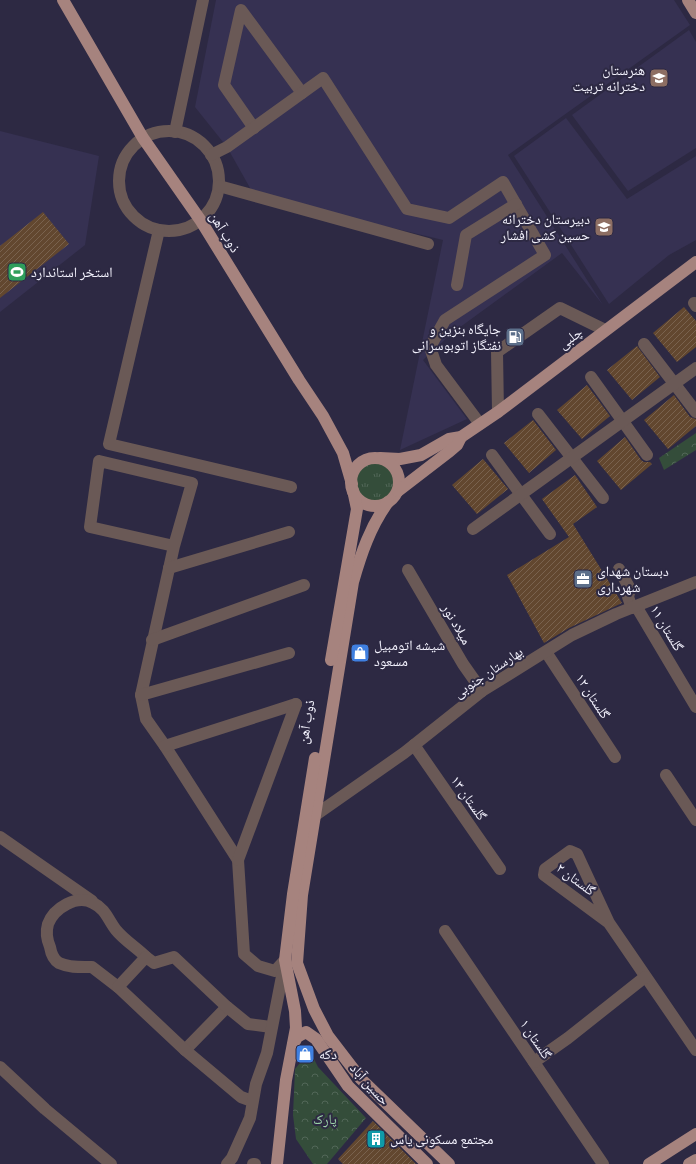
<svg xmlns="http://www.w3.org/2000/svg" width="696" height="1164" font-family="Manrope,'Noto Naskh Arabic',sans-serif">
<defs>
<pattern id="grass-tufts" width="24" height="20" patternUnits="userSpaceOnUse"><rect width="24" height="20" fill="#344d3a"/><path d="M3 7l-1-3M5 7V3M7 7l1-3M15 17l-1-3M17 17v-4M19 17l1-3" fill="none" stroke="#526758"/></pattern>
<pattern id="forest-crowns" width="20" height="18" patternUnits="userSpaceOnUse"><rect width="20" height="18" fill="#344d3a"/><path d="M2 6a3 3 0 1 1 6 0M12 15a3 3 0 1 1 6 0" fill="none" stroke="#526758"/></pattern>
<pattern id="building-hatch" width="6" height="6" patternUnits="userSpaceOnUse"><rect width="6" height="6" fill="#62472f"/><path d="M-1 1l2-2M0 6l6-6M5 7l2-2" fill="none" stroke="#79624e"/></pattern>
</defs>
<rect width="100%" height="100%" fill="#2d2943"/>
<g fill="#363152">
<path d="M216,0H674L690,25L508,155L603,305L562,253L452,333L423,360L467,419L400,450L443,240L254,195L227,147L195,107Z"/>
<path d="M689,30L696,42V148L628,191L572,115Z"/>
<path d="M566,118L627,199L696,156V240L669,255L609,304L514,156Z"/>
<path d="M0,131L99,156L85,245L0,312Z"/>
</g>
<circle fill="url(#grass-tufts)" cx="375" cy="481" r="21"/>
<g fill="url(#forest-crowns)">
<path d="M696,433V450L664,470L659,458Z"/>
<path d="M310,1051L318,1067L366,1118L327,1164H313L296,1139L293,1115L295,1069Z"/>
</g>
<g fill="url(#building-hatch)">
<path d="M43,212L69,244L0,298V246Z"/>
<path d="M684,307L696,321V347L677,362L653,333Z"/>
<path d="M637,346L660,377L632,400L607,370Z"/>
<path d="M587,385L610,416L582,439L557,410Z"/>
<path d="M674,395L690,417L696,419V426L668,449L644,420Z"/>
<path d="M533,420L556,450L529,473L504,443Z"/>
<path d="M625,437L641,460L644,462H650L652,464L621,490L597,461Z"/>
<path d="M483,459L508,489L477,514L452,485Z"/>
<path d="M575,475L597,507L573,524L622,603L569,628L544,643L507,575L569,537L542,499Z"/>
<path d="M373,1121L416,1164H343L338,1159Z"/>
</g>
<g fill="none" stroke-linecap="round" stroke-linejoin="round">
<g stroke="#6a5956" stroke-width="12">
<path d="M254,128L224,85L241,10L302,93"/>
<circle cx="169" cy="181" r="50"/>
<path d="M175,132L203,0"/>
<path d="M211,155L227,147L323,78L407,209L449,218L503,182L545,255L445,320L430,347L436,365L480,424"/>
<path d="M219,186L428,244"/>
<path d="M159,230L109,444L291,487"/>
<path d="M457,285L466,235L516,204"/>
<path d="M694,303L696,306"/>
<path d="M644,344L696,412"/>
<path d="M591,377L647,455"/>
<path d="M498,412L497,352L560,308L605,330"/>
<path d="M538,414L603,498"/>
<path d="M492,455L550,534"/>
<path d="M473,529L696,368"/>
<path d="M174,546L90,527L99,461L192,483L174,546L141,695L146,719L165,746L238,860L244,954L258,966L275,971L285,960"/>
<path d="M169,568L289,532"/>
<path d="M619,569L630,589L628,597L632,608"/>
<path d="M408,570L463,664L482,691"/>
<path d="M636,606L696,707"/>
<path d="M152,640L304,585"/>
<path d="M546,652L615,757"/>
<path d="M141,695L289,653"/>
<path d="M414,745L500,869"/>
<path d="M165,746L296,704"/>
<path d="M666,775L696,820"/>
<path d="M308,815L314,816L404,753L482,691L572,635L616,614L696,582"/>
<path d="M0,837L92,901"/>
<path d="M238,860L296,704"/>
<path d="M609,923L544,875L545,869L570,851L577,854L609,923L696,1050"/>
<path d="M445,931L603,1164"/>
<path d="M118,987L92,967C81,967 70,968 59,963C54,960 51,953 50,947C47,940 46,931 48,924C54,908 77,894 93,903C106,909 108,920 116,930C124,940 137,948 146,957"/>
<path d="M185,1050L227,1007"/>
<path d="M534,1062L568,1038L645,977"/>
<path d="M0,1067L45,1109L111,1164"/>
<path d="M252,1101L241,1097L185,1050L118,987L146,957L154,963L174,957L227,1007L248,1024L271,1027"/>
<path d="M227,1164L232,1158L250,1118L256,1084L267,1053L285,961"/>
<path d="M253,1164H255"/>
</g>
<g stroke="#a6837e" stroke-width="12">
<path d="M63,0L143,138L201,221L299,380L323,416L343,453L352,484"/>
<path d="M688,0L696,13"/>
<path d="M380,458L400,459L421,455L449,439L461,437L498,412L696,262"/>
<circle cx="375" cy="482" r="24"/>
<path d="M398,491L450,451L457,445L461,437"/>
<path d="M388,502C370,527 361,554 353,582L302,895L297,963L314,1009L328,1036L361,1079L449,1164"/>
<path d="M331,660L357,509L353,490"/>
<path d="M293,1045L297,1037L306,1032L316,1039L348,1086L427,1164"/>
<path d="M277,1164L286,1080L296,1028L295,1011L285,960L293,894L315,758"/>
<path d="M649,1164L696,1134"/>
<path d="M689,1164L696,1160"/>
</g>
</g>
<defs>
<g id="school-square" transform="scale(1)"><rect x="-9" y="-9" width="18" height="18" rx="4" fill="#8d6e63" stroke="#2d2943"/><path d="M0-5L7-2L0 1L-7-2ZM-4 1L0 2.5L4 1V4Q0 6-4 4Z" fill="#fff"/></g>
<g id="stadium-square" transform="scale(1)"><rect x="-9" y="-9" width="18" height="18" rx="4" fill="#2e9e5b" stroke="#2d2943"/><path d="M0-5a6.5 5 0 1 0 0 10a6.5 5 0 1 0 0-10ZM-3.5-1.8h7v3.6h-7Z" fill="#fff"/></g>
<g id="fuel-square" transform="scale(1)"><rect x="-9" y="-9" width="18" height="18" rx="4" fill="#5c6f8a" stroke="#2d2943"/><path d="M-5.5-6h7V0h2V4h1.3V-2.5L3-4.5l.8-.8L6-3V5H2.5V1h-1V6h-7ZM-4.2-4.7v3.2H.2V-4.7Z" fill="#fff"/></g>
<g id="office-square" transform="scale(1)"><rect x="-9" y="-9" width="18" height="18" rx="4" fill="#5c6f8a" stroke="#2d2943"/><path d="M-6-3h4V-5.5h4V-3h4V5H-6ZM-1-4.5V-3h2v-1.5ZM-6 0V1H6V0Z" fill="#fff"/></g>
<g id="shop-square" transform="scale(1)"><rect x="-9" y="-9" width="18" height="18" rx="4" fill="#3f7fe0" stroke="#2d2943"/><path d="M-5-2.5h2.3a2.7 3.5 0 0 1 5.4 0H5L5.5 6h-11ZM-1.5-2.5h3a1.5 2.3 0 0 0-3 0Z" fill="#fff"/></g>
<g id="building-square" transform="scale(1)"><rect x="-9" y="-9" width="18" height="18" rx="4" fill="#0f9aa8" stroke="#2d2943"/><path d="M-4-6H4V6H1V3H-1V6H-4ZM-2.5-4.3h1.7v1.8h-1.7ZM.8-4.3h1.7v1.8H.8ZM-2.5-1h1.7V.8h-1.7ZM.8-1h1.7V.8H.8Z" fill="#fff"/></g>
</defs>
<g fill-rule="evenodd">
<use href="#school-square" x="659" y="78"/>
<use href="#school-square" x="604" y="227"/>
<use href="#stadium-square" x="17" y="272"/>
<use href="#fuel-square" x="515" y="337"/>
<use href="#office-square" x="583" y="579"/>
<use href="#shop-square" x="360" y="653"/>
<use href="#shop-square" x="305" y="1054"/>
<use href="#building-square" x="376" y="1139"/>
</g>
<g text-anchor="middle" stroke-width="4" stroke-linejoin="round" paint-order="stroke">
<g font-size="14" fill="#f4f3fe" stroke="#2d2943" text-anchor="start">
<text x="645" y="75" text-anchor="end">هنرستان<tspan x="645" dy="16">دخترانه تربیت</tspan></text>
<text x="590" y="224" text-anchor="end">دبیرستان دخترانه<tspan x="590" dy="16">حسین کشی افشار</tspan></text>
<text x="31" y="277">استخر استاندارد</text>
<text x="501" y="334" text-anchor="end">جایگاه بنزین و<tspan x="501" dy="16">نفتگاز اتوبوسرانی</tspan></text>
<text x="597" y="576">دبستان شهدای<tspan x="597" dy="16">شهرداری</tspan></text>
<text x="374" y="650">شیشه اتومبیل<tspan x="374" dy="16">مسعود</tspan></text>
<text x="319" y="1059">دکه</text>
<text x="390" y="1144">مجتمع مسکونی یاس</text>
</g>
<g font-size="14" fill="#f4f3fe" stroke="#2d2943">
<text transform="translate(225 232) rotate(58)" y="5">ذوب آهن</text>
<text transform="translate(570 338) rotate(-37)" y="5">چلبی</text>
<text transform="translate(457 624) rotate(60)" y="5">میلاد نور</text>
<text transform="translate(667 628) rotate(59)" y="5">گلستان ۱۱</text>
<text transform="translate(488 672) rotate(-34)" y="5">بهارستان جنوبی</text>
<text transform="translate(593 696) rotate(57)" y="5">گلستان ۱۲</text>
<text transform="translate(306 722) rotate(-81)" y="5">ذوب آهن</text>
<text transform="translate(469 798) rotate(55)" y="5">گلستان ۱۳</text>
<text transform="translate(576 879) rotate(37)" y="5">گلستان ۲</text>
<text transform="translate(536 1039) rotate(56)" y="5">گلستان ۱</text>
<text transform="translate(370 1084) rotate(48)" y="5">حسین آباد</text>
</g>
<g font-size="14" fill="#9ad1a7" stroke="#2d2943">
<text x="325" y="1124">پارک</text>
</g>
</g>
</svg>
